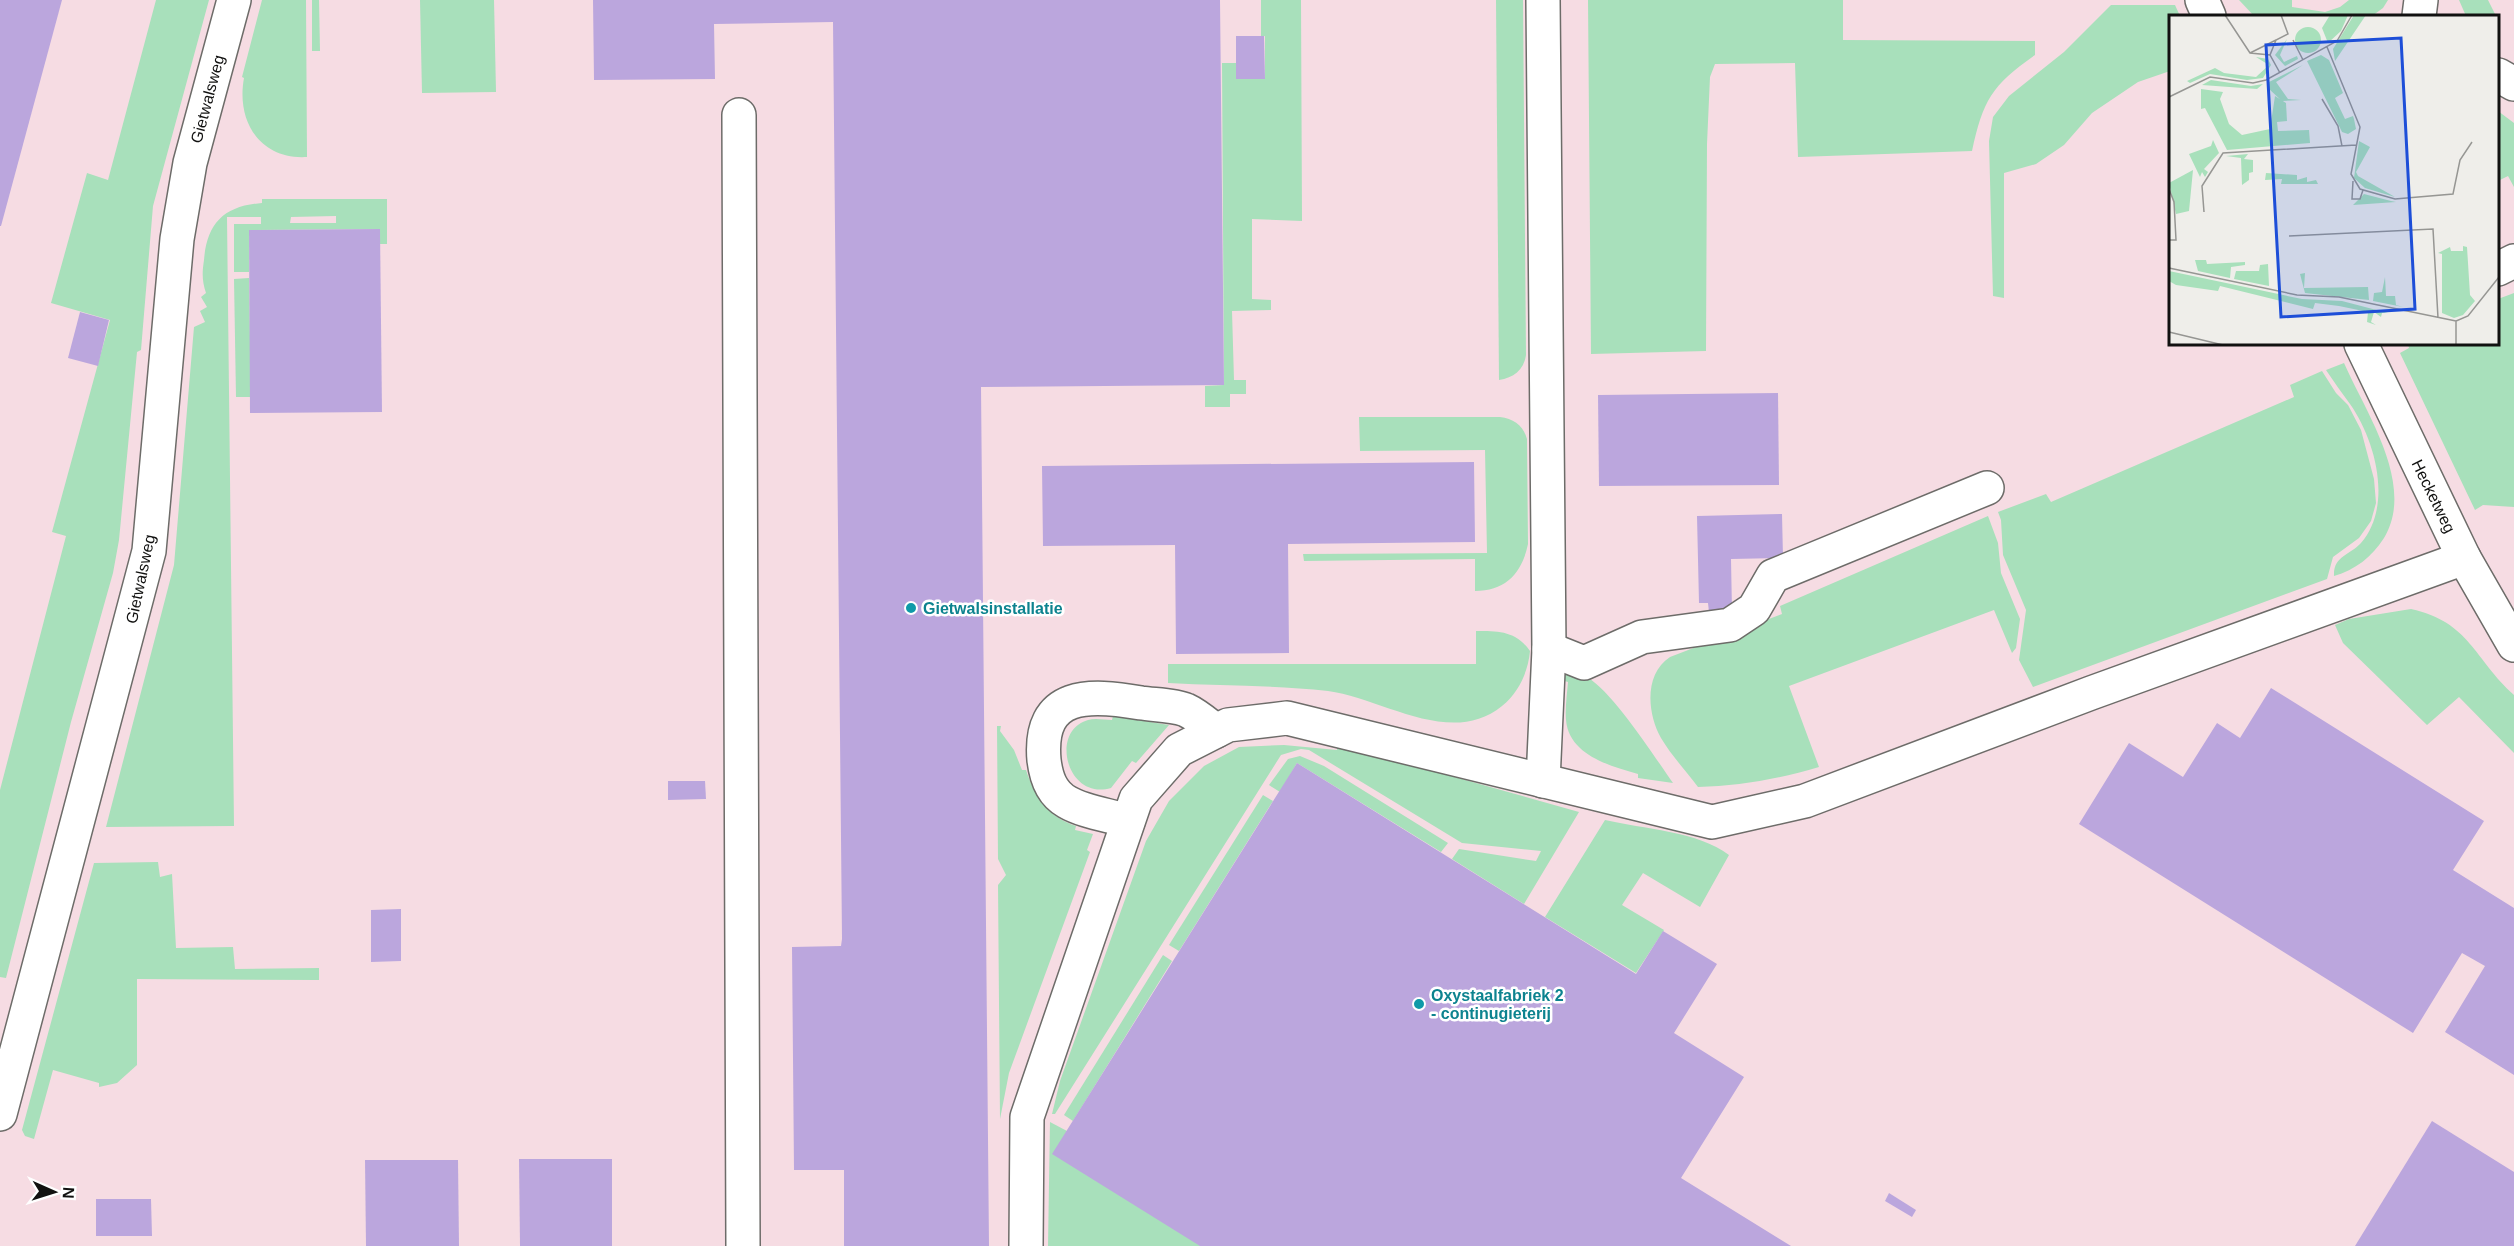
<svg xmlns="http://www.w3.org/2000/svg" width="2514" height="1246" font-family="Arial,sans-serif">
<rect width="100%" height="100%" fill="#efeeea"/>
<path fill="#f6dce3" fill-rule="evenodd" d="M0,0H2514V1246H0ZM2170,16H2498V344H2170Z"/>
<g fill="#a8e0bb" fill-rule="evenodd">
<path d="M156,0H209L153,206L141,350L137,352L119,540L113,573L71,722L6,978L0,977V790L66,536L52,532L110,320L51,303L87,173L108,180Z"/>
<path d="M262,0H306L307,157C260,160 236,121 244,78L242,77Z"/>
<path d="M312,0H319L320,51H312Z"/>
<path d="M420,0H494L496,92L422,93Z"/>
<path d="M1261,0H1301L1302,221L1252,219V299L1271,300V310L1232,311L1234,380H1246V394H1230V407H1205V386L1224,385L1222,63H1236L1237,79H1265V36L1261,37Z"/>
<path d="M1496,0H1523L1526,355C1524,370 1513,378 1499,380Z"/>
<path d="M1588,0H1843V40L2035,41V55C1992,85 1983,100 1972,151L1798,157L1795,63L1715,64L1710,77L1707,144L1706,351L1591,354Z"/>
<path d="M2239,0H2292V7L2325,12L2340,7L2349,0H2388L2383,8L2372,16H2254Z"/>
<path d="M2459,0H2488L2496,16H2466Z"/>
<path d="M2111,5H2175L2180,16H2170V71L2138,82L2092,113L2064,145L2036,164L2004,173V298L1993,296L1989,141L1993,117L2009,96L2064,52Z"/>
<path d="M2498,111L2514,123V187L2508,176L2498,181Z"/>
<path d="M262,199H387V244H380V229L249,230V272H234V224H261V217H227L234,826L106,827L174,565L194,327L205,322L200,311L207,307L201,297L206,293C202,281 202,273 204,260C207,223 224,206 262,203ZM336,216V223H290L291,217Z"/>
<path d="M249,278L251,397H236L234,279Z"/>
<path d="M2514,293V507L2483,505L2475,510L2400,353L2409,348L2408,344H2498V299Z"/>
<path d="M2344,363C2366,413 2416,485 2384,538C2372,557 2355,570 2334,576C2333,556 2350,555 2361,543C2393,506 2376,441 2350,404C2342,393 2334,382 2326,370Z"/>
<path d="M2322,371L2336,393L2348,405L2361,430L2374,479L2376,503L2371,521L2359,538L2333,557L2327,579L2033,687L2019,660L2026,610L2003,555L2001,520L1998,512L2046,494L2051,502L2294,397L2290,385Z"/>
<path d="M1359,417H1500C1514,419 1523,425 1527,439L1528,544C1522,573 1506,591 1475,591V559L1304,561L1303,554L1487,553L1485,450L1360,451Z"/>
<path d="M1988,516L1998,543L2001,573L2020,619L2016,648L2012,653L1994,610L1789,686L1819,767C1779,779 1739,786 1698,787C1686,771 1671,755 1661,738C1647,713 1644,674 1670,657L1782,614L1780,606Z"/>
<path d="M2411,609C2470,622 2474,659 2514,695V753L2459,697L2427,725L2343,643L2335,625L2349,619Z"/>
<path d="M1476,631C1499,631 1516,631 1530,651C1528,672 1519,692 1502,706C1451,748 1382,698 1328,691C1275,685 1221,686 1168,683V664H1476Z"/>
<path d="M1565,674C1573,675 1580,675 1588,678C1612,691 1656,759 1673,783L1638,778V774C1610,766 1569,755 1566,720C1565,708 1567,694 1568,682L1564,681Z"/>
<path d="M1113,716L1169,725L1136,763L1132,761L1111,788C1067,801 1049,731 1088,720C1096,718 1104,720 1112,720Z"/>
<path d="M997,726H1001L1000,731L1014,750L1022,770H1026C1035,797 1048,817 1076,826L1075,830L1093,834L1087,850L1090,852L1009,1073L1000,1119L998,885L1006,875L998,859Z"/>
<path d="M1284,745L1337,750V746L1369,753L1579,812L1524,904L1452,859L1459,849L1536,861L1541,851L1462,843L1309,750L1301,749L1281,755L1055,1114H1052L1060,1081L1146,841L1169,801L1204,766L1239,747Z"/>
<path d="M1300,756L1324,766L1448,843L1441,852L1297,763L1280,792L1269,785L1288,759Z"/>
<path d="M1263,795L1273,801L1179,951L1169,945Z"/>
<path d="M1605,820C1643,829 1698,831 1729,855L1700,907L1643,873L1622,905L1664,930L1636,973L1545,917Z"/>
<path d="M158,862L160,877L172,874L176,948L233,947L235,969L319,968V980L137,979V1065L117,1083L99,1087V1083L53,1070L34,1139L25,1136L22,1130L94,863Z"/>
<path d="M1163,955L1172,961L1073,1121L1064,1115Z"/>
<path d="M1050,1122L1067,1131L1201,1246H1048Z"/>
</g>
<g fill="#bba6dd">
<path d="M0,0H62L1,226H0Z"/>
<path d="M593,0H1220L1224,385L981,387L989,1246H844V1170H794L792,947L841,946L842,939L833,22L714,24L715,79L594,80Z"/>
<path d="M1236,36H1264L1265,79H1236Z"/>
<path d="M380,229L382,412L250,413L249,230Z"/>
<path d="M80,312L109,320L98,366L68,358Z"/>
<path d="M1778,393L1779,485L1599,486L1598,395Z"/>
<path d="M1474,462L1475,542L1288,544L1289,653L1176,654L1175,545L1043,546L1042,466Z"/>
<path d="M1782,514L1783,558L1731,559L1732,612H1709L1708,603H1699L1697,516Z"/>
<path d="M2271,688L2484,821L2453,870L2514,908V1075L2445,1032L2485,966L2462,953L2413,1033L2079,824L2129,743L2183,777L2217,723L2240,738Z"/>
<path d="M1297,763L1636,974L1663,931L1717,964L1674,1033L1744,1077L1681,1178L1791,1246H1200L1052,1154Z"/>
<path d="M668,781H705L706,799L668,800Z"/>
<path d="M401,909V961L371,962V910Z"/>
<path d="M2432,1121L2514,1172V1246H2355Z"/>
<path d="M519,1159H612V1246H520Z"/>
<path d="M365,1160H458L459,1246H366Z"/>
<path d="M1889,1193L1916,1210L1912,1217L1885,1201Z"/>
<path d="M96,1199H151L152,1236H96Z"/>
</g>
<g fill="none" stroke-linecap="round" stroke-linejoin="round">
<g stroke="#6d6c69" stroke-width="36">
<g id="minor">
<path d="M1543,0L1549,649L1543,781"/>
<path d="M2202,0L2209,16"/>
<path d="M2419,16L2421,0"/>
<path d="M2498,75L2514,84"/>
<path d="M739,115L743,1246"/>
<path d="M2498,269L2514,261"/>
<path d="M2361,344L2464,558L2514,645"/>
<path d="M1549,649L1584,663L1642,637L1730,625L1754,609L1773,576L1987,488"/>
<path d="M1128,821C1109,815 1084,812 1067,802C1051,793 1046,777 1044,760C1038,691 1090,694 1141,703C1155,705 1174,705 1186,710C1197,715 1207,724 1216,731"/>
<path d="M0,1114L149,551L177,239L190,163L234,0"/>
<path d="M1026,1246L1027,1117L1136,799L1179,750L1228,725L1287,718L1712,822L1805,801L2091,693L2464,558"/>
</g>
</g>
<use href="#minor" stroke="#fff" stroke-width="33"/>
</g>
<g fill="#0f9aa8" stroke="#fff" stroke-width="2">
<circle cx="911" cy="608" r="6"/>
<circle cx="1419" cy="1004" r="6"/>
</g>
<g text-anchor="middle" stroke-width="5" stroke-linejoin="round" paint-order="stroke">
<g font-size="16" fill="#111110" stroke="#fff">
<text transform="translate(207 99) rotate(-75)" y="6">Gietwalsweg</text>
<text transform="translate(2434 496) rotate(64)" y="6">Hecketweg</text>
<text transform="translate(140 579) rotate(-78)" y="6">Gietwalsweg</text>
</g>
<g font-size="16" font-weight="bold" fill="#0d838f" stroke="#fff" text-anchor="start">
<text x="923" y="614">Gietwalsinstallatie</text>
<text x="1431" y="1001">Oxystaalfabriek 2<tspan x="1431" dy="18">- continugieterij</tspan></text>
</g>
</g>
<g transform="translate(2169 15)">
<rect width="330" height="330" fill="#efeeea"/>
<path d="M161,0H179L172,16L159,28L153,13ZM185,0H197L166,46L164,34ZM126 25a13 13 0 1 1 26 0a13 13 0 1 1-26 0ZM118,24L111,40L115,47L128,41L129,44L116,51L106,40ZM152,40L160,45L174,78L166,83L176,104L184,101L185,104L187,114L179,119L173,117L138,46ZM87,42L99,44L102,50L94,63L78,65L41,59L21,68L18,66L46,53L55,58L87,62L100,50ZM134,50L107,67L119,84L132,85L113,86L100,74V67ZM42,65L82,71L94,69L88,74L33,70ZM32,74L54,77L51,84L60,109L73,120L101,114L106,81L117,88L118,106L108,107L109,116L140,115L141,128L58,135L36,93L32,94ZM44,125L50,138L35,154L39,157L36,162L33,157L31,162L20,139L42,131ZM190,126L201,132L187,157L189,161L226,182L196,173L185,163ZM79,139L75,144L84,145V157L80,158V165L73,170L72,143L57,141ZM24,155L20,196L7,199L0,168ZM97,158L128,160V165L138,162V167L147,165L149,169H112L113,164L96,165ZM195,179L222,186L227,187L184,190ZM294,231L298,232L301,280L306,286L294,300L285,303L273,298V239L269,238L281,232L282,236H294ZM26,245H37L38,249L76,247V250L62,252L61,263L29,256ZM99,249L100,271L65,264L67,256H90L91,250ZM0,256L133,284L173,286L219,298H213L212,302L205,297L202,307L207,310L198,307L199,297L170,291L146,288L144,294L51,271L49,276L7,270L0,266ZM136,258L135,273L199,272L200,285L136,278L131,259ZM216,262L217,281H226L227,290L234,292L204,286L205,278L213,277Z" fill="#a8e0bb"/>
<path fill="none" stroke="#969693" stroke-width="1.5" d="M56,0L81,38L101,40L111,58M124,25L134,45M158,32L191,112L182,159L191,174L226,184L284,179L291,145L303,127M81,38L107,25M101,40L107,25L119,19L112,0M0,82L41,62L84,68L97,65L168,26L183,0M153,84L169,111L173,131M184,166L183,184H191L194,175M0,174L5,187L7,225H0M35,197L33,171L54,138L187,130M120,221L264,214L269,303M0,253L128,280L170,282L287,306M0,317L54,330M287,330V306L299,301L330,262"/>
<path fill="#1d4ed8" fill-opacity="0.15" stroke="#1d4ed8" stroke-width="3" d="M232,23L246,294L112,302L97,30Z"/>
<rect width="330" height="330" fill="none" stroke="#111110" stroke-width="3"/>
</g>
<g transform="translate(54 1192) rotate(93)" stroke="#ffffff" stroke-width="4.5" paint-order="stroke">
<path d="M0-4.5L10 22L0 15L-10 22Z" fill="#111110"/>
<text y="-9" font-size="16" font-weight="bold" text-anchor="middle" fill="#111110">N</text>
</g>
</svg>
